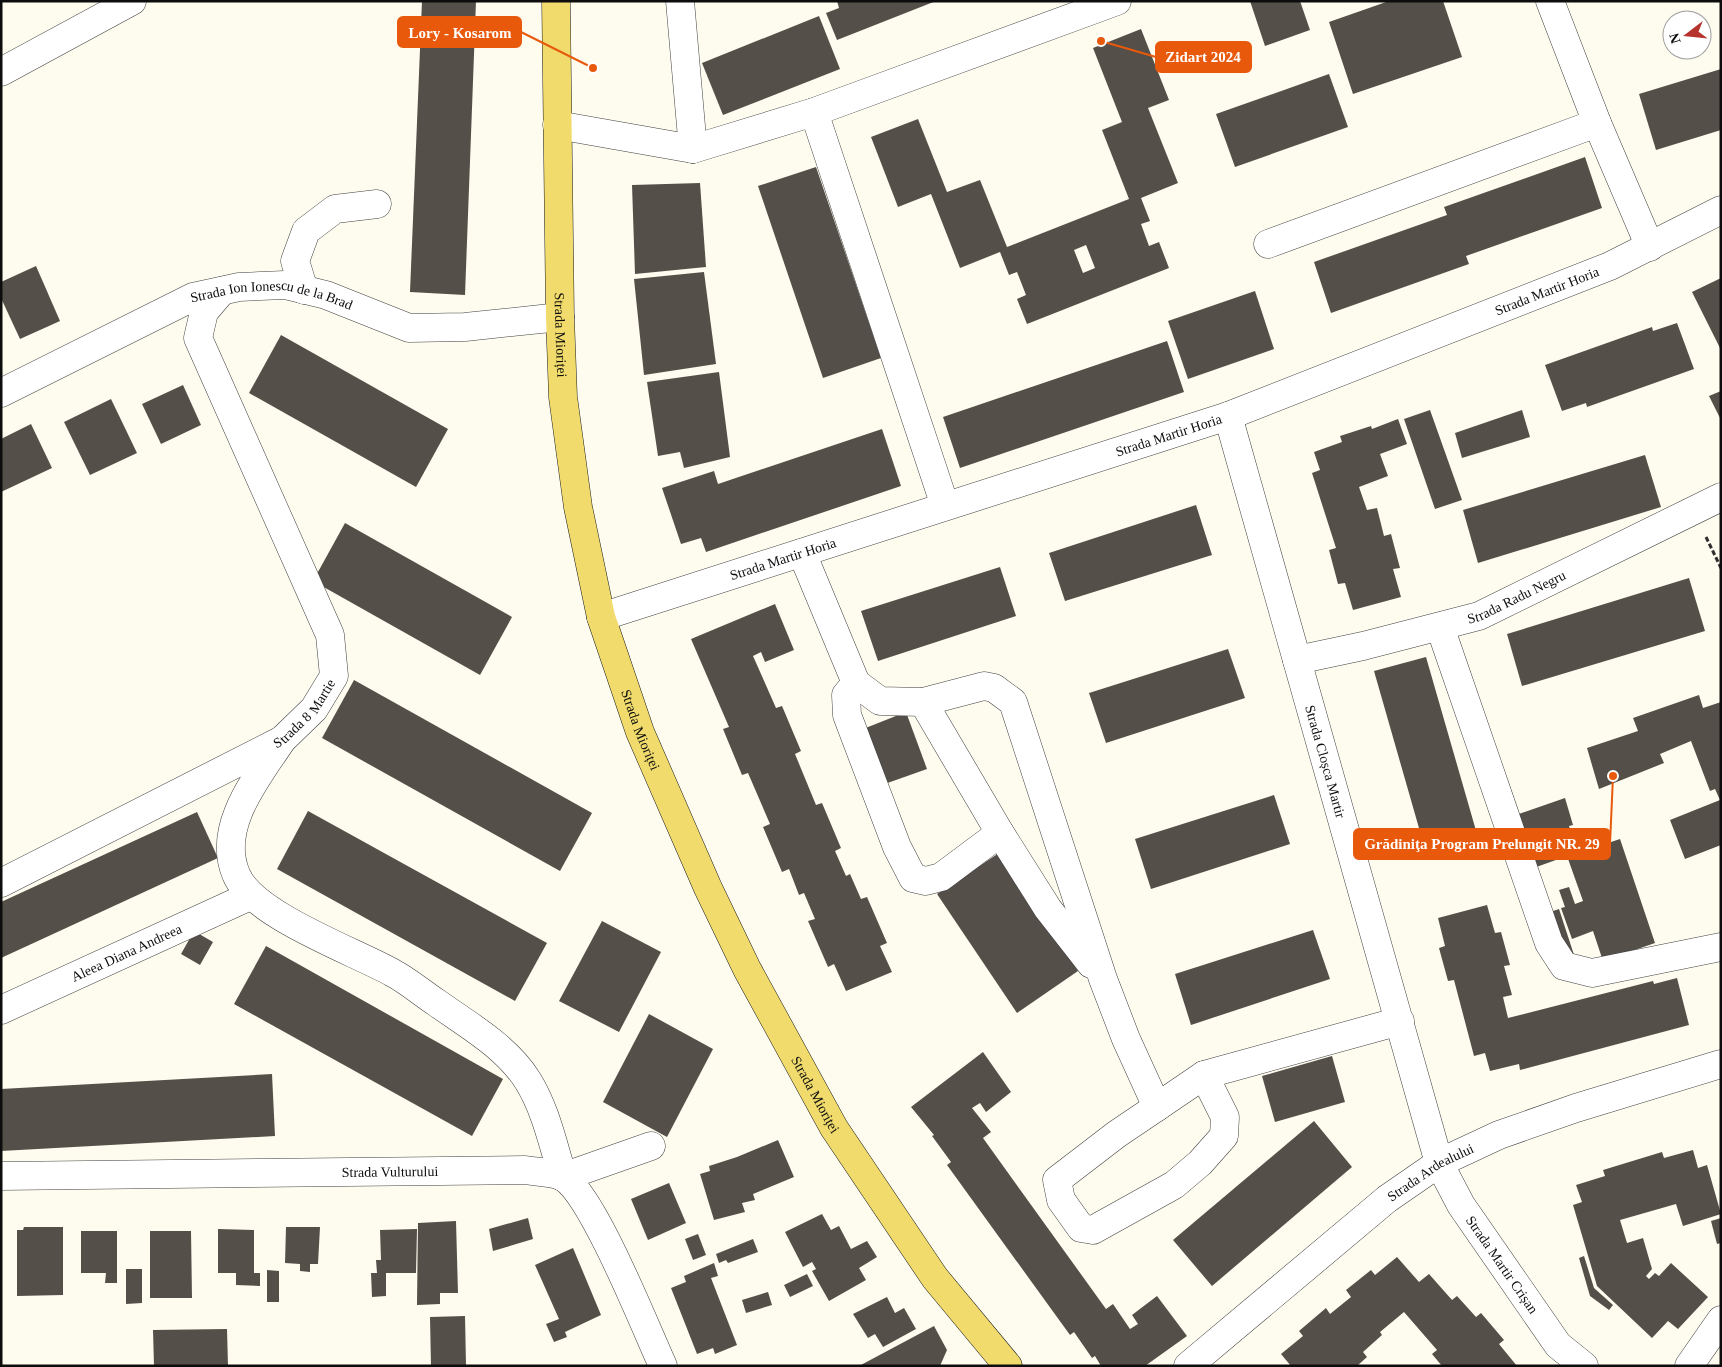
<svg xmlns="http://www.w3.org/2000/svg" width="1722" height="1367" font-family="Georgia,serif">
<rect width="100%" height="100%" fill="#fefcee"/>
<g fill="#554f4a" fill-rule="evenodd">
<path d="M422,1H476L465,295L410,292Z"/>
<path d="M837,1H936L837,40L826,13L839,8Z"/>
<path d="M1250,1H1300L1310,30L1265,46Z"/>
<path d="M1389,1H1443L1462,57L1353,94L1329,22Z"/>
<path d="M819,16L840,69L723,115L702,63Z"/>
<path d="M1141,29L1169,100L1148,108L1178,183L1141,198L1150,221L1141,224L1149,246L1159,242L1169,268L1027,324L1017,299L1026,295L1017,272L1009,275L1000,252L960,268L931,194L898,207L871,137L918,119L947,192L980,180L1007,247L1129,199L1102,130L1122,122L1093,48ZM1086,245L1095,268L1083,273L1074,250Z"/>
<path d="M1721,69V130L1656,150L1639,94Z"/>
<path d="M1329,74L1348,127L1235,167L1216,114Z"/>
<path d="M1585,157L1602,208L1466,256L1469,264L1331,313L1314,262L1447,215L1444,207Z"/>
<path d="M816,167L881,358L823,378L758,186Z"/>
<path d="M700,183L706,267L635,274L632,185Z"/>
<path d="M36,266L60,321L20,339L1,298V282Z"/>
<path d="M704,272L716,364L644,375L634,279Z"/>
<path d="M1721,278V350L1692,292Z"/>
<path d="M1255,291L1274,349L1188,379L1168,321Z"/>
<path d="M1677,323L1694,369L1587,407L1586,403L1562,411L1545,365L1652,327L1653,331Z"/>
<path d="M281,335L448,429L416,487L249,393Z"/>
<path d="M1167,341L1184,392L960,468L943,417Z"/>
<path d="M719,372L730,457L684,468L680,452L658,456L647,382Z"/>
<path d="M183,385L201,425L161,444L142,404Z"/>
<path d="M1721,391V420L1709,396Z"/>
<path d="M111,399L137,453L90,475L64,422Z"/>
<path d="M1430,410L1462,500L1435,509L1404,419Z"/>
<path d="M1522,410L1530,437L1462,458L1455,433Z"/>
<path d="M1398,419L1407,444L1380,454L1388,476L1359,487L1367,510L1377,508L1384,536L1391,534L1400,568L1393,569L1401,597L1353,610L1345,583L1338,584L1329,550L1336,548L1312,473L1320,470L1314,452L1342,442L1340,436L1371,426L1372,429Z"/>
<path d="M31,424L52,468L1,492V439Z"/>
<path d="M882,429L901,486L706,552L701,538L681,544L662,488L714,471L718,484Z"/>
<path d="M1645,455L1661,507L1478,563L1463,510Z"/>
<path d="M1196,505L1212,555L1065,601L1049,553Z"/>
<path d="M345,523L512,617L480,675L313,581Z"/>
<path d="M1000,567L1016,616L878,661L861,611Z"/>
<path d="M1689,578L1705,631L1522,686L1507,634Z"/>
<path d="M775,604L794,650L765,662L761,652L753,656L776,708L782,706L801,751L795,754L816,805L822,803L841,848L835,851L846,876L850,874L861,899L867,897L887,943L880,946L892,972L846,991L834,964L828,967L808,921L815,919L804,893L799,895L789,869L782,872L763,827L770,824L748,773L742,775L723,729L729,727L691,639Z"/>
<path d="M1228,649L1245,698L1106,743L1089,693Z"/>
<path d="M1426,657L1479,841L1427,856L1374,671Z"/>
<path d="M354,680L592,813L560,871L322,738Z"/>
<path d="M1699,695L1703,708L1721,702V845L1685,859L1670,820L1720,800L1715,789L1710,791L1691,741L1660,754L1664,763L1599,789L1587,748L1638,731L1633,718Z"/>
<path d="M906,712L927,769L879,786L858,731Z"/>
<path d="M1274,795L1290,844L1151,889L1135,839Z"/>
<path d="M1565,798L1573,825L1569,826L1578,853L1620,839L1655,943L1603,961L1593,931L1572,939L1561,908L1565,907L1559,890L1569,887L1575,904L1583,901L1567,856L1528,870L1510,817Z"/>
<path d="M308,811L547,943L515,1001L277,869Z"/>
<path d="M197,812L218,858L1,958V902Z"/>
<path d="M999,853L1078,971L1017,1013L937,894Z"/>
<path d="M1487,905L1495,933L1501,932L1510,965L1504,966L1512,995L1503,997L1508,1018L1653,981L1654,984L1677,978L1689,1025L1520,1070L1519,1064L1490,1071L1485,1053L1474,1056L1454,980L1448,981L1439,948L1445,946L1438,918Z"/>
<path d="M1559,909L1576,961L1538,916Z"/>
<path d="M602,921L661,952L619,1032L559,1001Z"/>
<path d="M1313,930L1330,979L1191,1025L1175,974Z"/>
<path d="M194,931L213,942L200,965L181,954Z"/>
<path d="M266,946L503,1079L472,1136L234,1004Z"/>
<path d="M649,1014L713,1049L667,1137L603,1102Z"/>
<path d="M983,1052L1011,1092L986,1112L980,1103L972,1108L991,1132L983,1138L1106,1309L1113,1304L1130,1329L1138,1324L1132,1315L1157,1296L1187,1336L1145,1366H1101L1095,1356L1092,1358L1074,1332L1070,1335L947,1165L951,1162L932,1136L934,1135L911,1107Z"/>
<path d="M1332,1056L1345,1102L1275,1122L1262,1076Z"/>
<path d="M272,1074L275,1136L1,1151V1089Z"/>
<path d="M1314,1121L1352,1167L1212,1286L1173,1240Z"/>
<path d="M778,1140L794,1177L753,1194L755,1200L742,1203L745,1212L714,1220L700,1174L710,1171L709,1166L737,1157Z"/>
<path d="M1693,1150L1698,1168L1707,1165L1721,1214L1683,1226L1676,1204L1620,1220L1627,1243L1643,1238L1652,1269L1646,1276L1649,1279L1655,1273L1659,1276L1671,1263L1708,1297L1678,1329L1668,1321L1652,1338L1597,1286L1573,1205L1582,1202L1576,1185L1605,1176L1603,1170L1662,1152L1664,1158Z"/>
<path d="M669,1183L686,1223L648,1240L631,1199Z"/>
<path d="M822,1214L831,1230L839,1226L851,1249L867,1241L877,1257L859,1268L866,1280L829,1301L812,1271L816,1269L812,1262L803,1267L785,1232Z"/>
<path d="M528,1218L533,1239L493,1251L489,1229Z"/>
<path d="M1721,1218V1243L1717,1244L1711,1221Z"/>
<path d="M456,1221L458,1293H440V1304L417,1305L418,1223Z"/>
<path d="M24,1227H63V1295L17,1296V1230H23Z"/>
<path d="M286,1227H320L318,1264H310V1272L300,1271V1264L285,1263Z"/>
<path d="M218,1229L254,1230V1273H260V1286L236,1285V1273H218Z"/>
<path d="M417,1229L416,1273H386V1296L372,1297L371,1273H377L376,1260H381L380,1230Z"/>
<path d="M81,1231H117V1283H105L106,1273H81Z"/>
<path d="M150,1231H191L192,1298H150Z"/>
<path d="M698,1234L706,1255L693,1260L685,1239Z"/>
<path d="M753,1239L758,1252L728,1263L726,1260L719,1263L716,1254Z"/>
<path d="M573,1248L601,1315L565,1332L567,1337L554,1342L546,1324L559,1319L535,1265Z"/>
<path d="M1584,1256L1594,1288L1613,1305L1609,1310L1590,1296L1579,1258Z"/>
<path d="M1397,1257L1419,1282L1429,1274L1452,1300L1457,1296L1476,1317L1481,1313L1504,1340L1499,1344L1517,1366H1442L1432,1354L1437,1350L1404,1312L1380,1332L1382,1335L1363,1352L1367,1357L1357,1366H1291L1281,1354L1303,1336L1299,1331L1326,1308L1330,1314L1351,1297L1346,1290L1371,1270L1375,1275Z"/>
<path d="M714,1263L718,1276L711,1278L737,1345L715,1354L713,1348L697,1354L671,1288L686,1282L684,1276Z"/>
<path d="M126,1269H142V1303L126,1304Z"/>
<path d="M267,1270L279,1271V1302H267Z"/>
<path d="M807,1274L813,1286L790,1297L784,1285Z"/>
<path d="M768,1292L772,1305L746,1313L742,1300Z"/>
<path d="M887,1297L895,1313L904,1308L916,1329L883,1347L875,1334L868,1338L853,1314Z"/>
<path d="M465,1316L466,1365L431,1366L430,1317Z"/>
<path d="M934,1326L947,1350L940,1366H859Z"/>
<path d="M227,1329L228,1366H154L153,1330Z"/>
</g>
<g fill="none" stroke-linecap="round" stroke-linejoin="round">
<g stroke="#404040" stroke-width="29">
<g id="minor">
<path d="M680,1L693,149"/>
<path d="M1550,1L1597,123L1650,247"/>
<path d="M1,72L132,1"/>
<path d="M814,112L945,506"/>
<path d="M557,125L693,149L814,112L1117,1"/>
<path d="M1268,244L1597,123"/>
<path d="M304,290L295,261L306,231L335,209L377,204"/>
<path id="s1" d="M1,393L193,297L239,287L285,285L326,295L409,328L465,327L560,317"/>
<path id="s2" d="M1228,416L1439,1163L1461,1205L1558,1345L1584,1366"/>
<path d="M802,553L856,683L880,701L923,702L984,686L994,688L1013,702L1103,979L1126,1039L1157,1107L1204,1075L1400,1021"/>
<path id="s3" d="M601,617L1228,416L1610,266L1721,210"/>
<path d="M1440,627L1549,943L1564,966L1592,973L1721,947"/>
<path id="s4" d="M1297,660L1363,646L1479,616L1721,497"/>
<path d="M856,683L846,695L847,715L897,847L913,878L926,881L941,877L1000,833"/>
<path d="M923,702L1000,833L1048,909L1091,964"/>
<path d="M282,740C258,777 216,826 236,874C252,915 354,951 393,973C408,981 422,993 437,1003C468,1025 507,1047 528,1081C546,1110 553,1145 563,1177"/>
<path id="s5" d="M1,883L282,740L314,709L334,676L330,635L198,338L204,312L222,291"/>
<path id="s6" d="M1,1010L250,896"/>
<path d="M1157,1107L1117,1134L1057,1180L1061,1200L1081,1228L1093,1230L1174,1185L1200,1163L1224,1136L1225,1117L1204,1075"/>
<path id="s7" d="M1,1176L525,1170C536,1172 554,1172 563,1177C593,1195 646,1329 663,1366"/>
<path d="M563,1177L651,1146"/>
<path id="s8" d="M1188,1366L1387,1199L1439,1163L1499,1135L1576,1108L1721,1064"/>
<path d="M1689,1366L1721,1320"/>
</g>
</g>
<g stroke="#1e1e1e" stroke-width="29">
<g id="major">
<path id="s9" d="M556,1L560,317L563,397L578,507L601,617L640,732L708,888L747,969L834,1128L935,1278L1008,1366"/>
</g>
</g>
<path stroke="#2f2f2f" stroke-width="3" stroke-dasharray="5 2.5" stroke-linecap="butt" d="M1706,537L1721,568"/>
<use href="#minor" stroke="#fff" stroke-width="28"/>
<use href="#major" stroke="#f0db6c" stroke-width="28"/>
</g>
<g text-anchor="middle" stroke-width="5" stroke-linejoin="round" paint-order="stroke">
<g font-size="14" fill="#0d0d0d" stroke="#fff">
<text dy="5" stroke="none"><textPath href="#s3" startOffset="1001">Strada Martir Horia</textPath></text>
<text dy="5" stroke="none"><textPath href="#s1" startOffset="295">Strada Ion Ionescu de la Brad</textPath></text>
<text dy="5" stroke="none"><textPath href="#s9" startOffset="334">Strada Mioriței</textPath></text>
<text dy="5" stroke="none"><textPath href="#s3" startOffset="596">Strada Martir Horia</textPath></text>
<text dy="5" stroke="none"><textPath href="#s3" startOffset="191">Strada Martir Horia</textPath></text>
<text dy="5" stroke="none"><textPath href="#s4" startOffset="229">Strada Radu Negru</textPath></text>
<text dy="5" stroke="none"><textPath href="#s5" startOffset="350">Strada 8 Martie</textPath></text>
<text dy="5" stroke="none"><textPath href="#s9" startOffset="739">Strada Mioriței</textPath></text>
<text dy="5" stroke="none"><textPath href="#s2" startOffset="359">Strada Cloșca Martir</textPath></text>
<text dy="5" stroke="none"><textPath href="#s6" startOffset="138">Aleea Diana Andreea</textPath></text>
<text dy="5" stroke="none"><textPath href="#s9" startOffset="1144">Strada Mioriței</textPath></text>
<text dy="5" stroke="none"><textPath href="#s7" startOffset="389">Strada Vulturului</textPath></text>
<text dy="5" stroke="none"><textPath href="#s8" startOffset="311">Strada Ardealului</textPath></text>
<text dy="5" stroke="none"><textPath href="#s2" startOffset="896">Strada Martir Crișan</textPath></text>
</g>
</g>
<path fill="none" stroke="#e8590c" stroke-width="2" d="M593 68L521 32M1101 41L1156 57M1613 776L1610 844"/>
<g fill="#e8590c" stroke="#fff" stroke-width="2">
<circle cx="593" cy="68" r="5"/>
<circle cx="1101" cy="41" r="5"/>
<circle cx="1613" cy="776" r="5"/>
</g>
<g fill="#e8590c" stroke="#e8590c" stroke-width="2">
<rect x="398" y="17" width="123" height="30" rx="5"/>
<rect x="1156" y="42" width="95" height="30" rx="5"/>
<rect x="1354" y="829" width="256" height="30" rx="5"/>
</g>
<g font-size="15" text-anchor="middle" font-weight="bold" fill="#fff">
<text x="460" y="38">Lory - Kosarom</text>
<text x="1203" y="62">Zidart 2024</text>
<text x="1482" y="849">Grădiniţa Program Prelungit NR. 29</text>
</g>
<rect width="1722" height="1367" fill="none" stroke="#0d0d0d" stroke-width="5"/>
<g transform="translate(1687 35) rotate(254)"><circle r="24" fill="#ffffff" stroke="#9e9e9e"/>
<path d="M0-4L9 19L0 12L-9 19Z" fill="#b5322d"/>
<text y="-8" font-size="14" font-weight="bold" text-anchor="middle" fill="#0d0d0d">N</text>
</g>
</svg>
